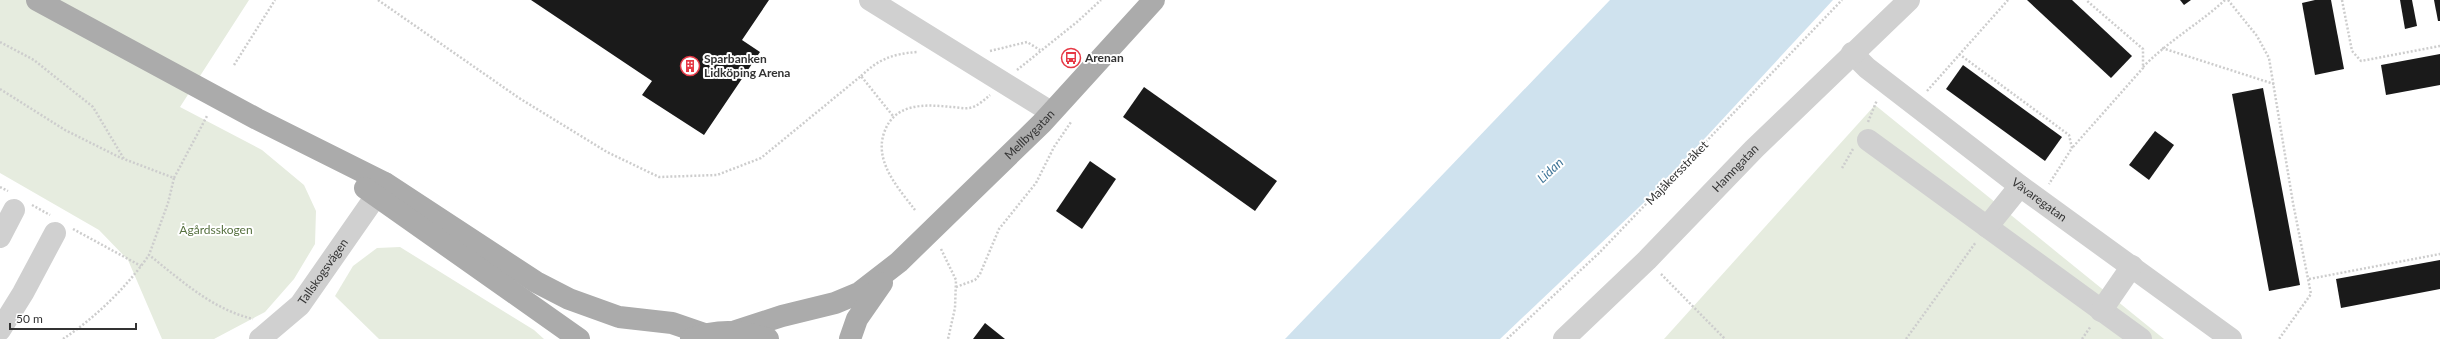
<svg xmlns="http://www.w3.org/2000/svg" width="2440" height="339" font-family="Lato,sans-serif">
<rect width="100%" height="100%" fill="#fff"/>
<g fill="#e6ecdf">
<path d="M0,0H249L180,107L262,150L304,185L316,211L315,244L294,279L265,312L214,339H162L128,260L99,230L0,173Z"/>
<path d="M1875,105L2164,339H1664Z"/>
<path d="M400,247L534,330L544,339H379L335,296L353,266L377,248Z"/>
</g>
<path fill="#cfe2ee" d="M1610,0H1833L1656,191L1500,339H1285Z"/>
<g fill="#1a1a1a">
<path d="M531,0H769L742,40L760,52L704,135L642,95L652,81Z"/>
<path d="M2027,0H2072L2132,56L2111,78Z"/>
<path d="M2180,0H2191L2184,5Z"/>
<path d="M2315,0H2331L2344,69L2315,75L2302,3Z"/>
<path d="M2400,0H2412L2417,26L2405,29Z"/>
<path d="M2434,0H2440V21H2438Z"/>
<path d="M2440,54V85L2386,95L2381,65Z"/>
<path d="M1963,65L2062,137L2045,161L1946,89Z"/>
<path d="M1144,87L1277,181L1255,211L1123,117Z"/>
<path d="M2263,88L2300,285L2269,291L2232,94Z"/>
<path d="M2155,131L2174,145L2149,180L2129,165Z"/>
<path d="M1090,161L1116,179L1082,229L1056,211Z"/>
<path d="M2440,260V289L2341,308L2336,279Z"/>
<path d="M985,323L1005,339H973Z"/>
</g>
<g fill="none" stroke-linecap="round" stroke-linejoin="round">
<g stroke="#cdcdcd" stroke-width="2.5" stroke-dasharray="2 2" stroke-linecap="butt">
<path d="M378,0L519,98L607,152L659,177L717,175L761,158L861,76L893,116"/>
<path d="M2228,0L2257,36L2269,58L2293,203L2311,294L2279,339"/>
<path d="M2342,0L2352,51L2361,61L2440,46"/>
<path d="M0,42L34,60L93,107L124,159L174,178L207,116"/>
<path d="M2162,48L2274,84"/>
<path d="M990,51L1027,42L1040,50"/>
<path d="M1959,54L2069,135L2072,148L2049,184"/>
<path d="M234,65L275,0"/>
<path d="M2143,67C2168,41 2199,24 2225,0"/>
<path d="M1017,70L1077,22L1101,0"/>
<path d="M861,76C879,59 892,54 917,52"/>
<path d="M0,89L65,130L123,159"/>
<path d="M1927,91L2008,0"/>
<path d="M1868,122L1877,100"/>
<path d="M2073,147L2143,68V49L2086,0"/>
<path d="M1842,168L1853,149"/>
<path d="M174,178L168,203L149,255C182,281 212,309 253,319"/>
<path d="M0,187L8,191"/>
<path d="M32,205L50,215"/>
<path d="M915,210C899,189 874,162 884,133C894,103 924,104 951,107C957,107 964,109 969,108C977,107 984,100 990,95"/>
<path d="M73,229L141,266"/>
<path d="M941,249L956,280L955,308L948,339"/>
<path d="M1661,274L1725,339"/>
<path d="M2309,279L2440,254"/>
<path d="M956,287L975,280L980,274L999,229L1036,183L1054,147L1071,122"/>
<path d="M63,339C95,318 127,287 149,255"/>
<path d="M1507,339L1599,253L1842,0"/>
<path d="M1906,339L1976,242"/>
<path d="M2082,339L2091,326"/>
</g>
<g stroke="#d0d0d0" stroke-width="22">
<path d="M870,0L1051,112"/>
<path id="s1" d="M1852,53L1867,68L2020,186L2231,339"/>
<path d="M1868,140L2141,339"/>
<path d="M1987,227L2020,186"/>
<path d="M0,237L14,210"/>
<path d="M2101,311L2132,266"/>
<path d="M0,330L23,293L55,233"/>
<path id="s2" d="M260,339L300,305L385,183"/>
<path id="s3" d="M1564,339L1647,260L1754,149L1909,0"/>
</g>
<g stroke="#ababab" stroke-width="22">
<path d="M37,0L257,119L385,183L536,282L569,299L619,317L672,323L704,334"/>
<path d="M365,188L579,339"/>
<path id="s4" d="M736,331L782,316L835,303L859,293L899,262L1042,123L1154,0"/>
<path d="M691,339C717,329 741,330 768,339"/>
<path d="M850,339L857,319L882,283"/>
</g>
</g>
<defs>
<g id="bus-ring" transform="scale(1)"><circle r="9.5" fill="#fff" stroke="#e63946" stroke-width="1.5"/><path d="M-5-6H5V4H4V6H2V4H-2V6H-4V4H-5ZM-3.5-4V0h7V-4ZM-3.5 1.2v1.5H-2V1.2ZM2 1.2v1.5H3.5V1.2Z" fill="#e63946"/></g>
<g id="building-ring" transform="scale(1)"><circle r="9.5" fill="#fff" stroke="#e63946" stroke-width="1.5"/><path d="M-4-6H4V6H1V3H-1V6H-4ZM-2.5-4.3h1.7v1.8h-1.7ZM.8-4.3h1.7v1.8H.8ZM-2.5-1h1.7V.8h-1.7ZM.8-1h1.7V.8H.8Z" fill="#e63946"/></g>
</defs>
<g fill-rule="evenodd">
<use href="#bus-ring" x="1071" y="58"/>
<use href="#building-ring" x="690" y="66"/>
</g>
<g text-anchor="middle" stroke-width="4" stroke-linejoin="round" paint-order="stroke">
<g font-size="12" font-weight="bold" fill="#333" stroke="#fff" text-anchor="start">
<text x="1085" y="62">Arenan</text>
<text x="704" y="63">Sparbanken<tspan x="704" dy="14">Lidköping Arena</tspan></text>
</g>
<g font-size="12" fill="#333" stroke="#fff">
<text dy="4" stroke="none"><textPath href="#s4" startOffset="362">Mellbygatan</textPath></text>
<text dy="4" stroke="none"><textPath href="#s3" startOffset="242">Hamngatan</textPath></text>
<text transform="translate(1677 173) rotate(-46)" y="4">Majåkersstråket</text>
<text dy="4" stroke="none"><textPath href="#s1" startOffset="238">Vävaregatan</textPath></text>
<text dy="4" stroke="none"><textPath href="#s2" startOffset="93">Tallskogsvägen</textPath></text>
</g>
<g font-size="12" fill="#56703f" stroke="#fff">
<text x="216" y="234">Ågårdsskogen</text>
</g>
<g font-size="13" font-style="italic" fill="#3f7597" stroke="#fff">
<text transform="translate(1550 170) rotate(-43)" y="5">Lidan</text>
</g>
</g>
<path d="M10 323v6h126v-6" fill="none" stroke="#333333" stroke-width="2"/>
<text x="16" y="323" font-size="12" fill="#333333" stroke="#ffffff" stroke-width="3" paint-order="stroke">50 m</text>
</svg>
